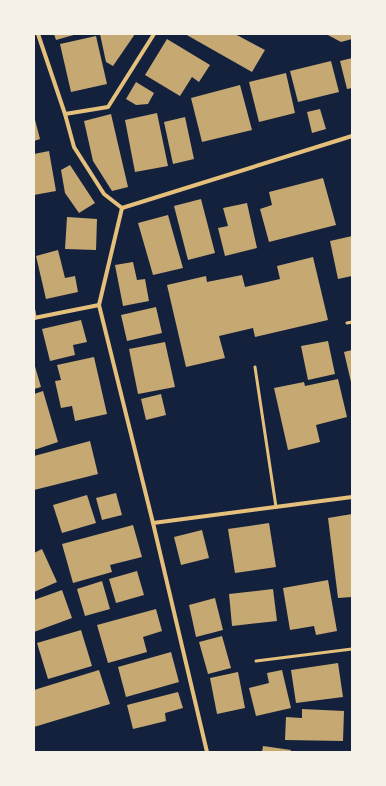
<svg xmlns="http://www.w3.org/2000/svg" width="386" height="786" font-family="'Nunito Sans',sans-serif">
<rect width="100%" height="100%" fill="#14213d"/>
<g fill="#c6a872">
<path d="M54,34H77L56,40Z"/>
<path d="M100,34H135L113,66L106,62Z"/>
<path d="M185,34H235L265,50L252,72Z"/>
<path d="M326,34H352V39L341,42Z"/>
<path d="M96,36L107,84L71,92L60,44Z"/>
<path d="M167,39L210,65L199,82L192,77L180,96L145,75Z"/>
<path d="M352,58V88L347,89L340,61Z"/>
<path d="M331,61L339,92L298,102L290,71Z"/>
<path d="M286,73L295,113L259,122L249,82Z"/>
<path d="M136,82L154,93L148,104L136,105L126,99Z"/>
<path d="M240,85L252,130L202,142L191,98Z"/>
<path d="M320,109L326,129L312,133L307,112Z"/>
<path d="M157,113L168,166L135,172L125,120Z"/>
<path d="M111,114L128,187L112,191L93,161L84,121Z"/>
<path d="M34,116L40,139L34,141Z"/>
<path d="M185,117L194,159L173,164L164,122Z"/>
<path d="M49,151L56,191L34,195V154Z"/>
<path d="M70,165L95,203L79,213L65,193L61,170Z"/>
<path d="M323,178L336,225L269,242L260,209L272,205L269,192Z"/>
<path d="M201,199L215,253L188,260L174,206Z"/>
<path d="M247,203L257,248L225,256L218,228L228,226L223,208Z"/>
<path d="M168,215L183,268L153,275L138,223Z"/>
<path d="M67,217L97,219L96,250L65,249Z"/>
<path d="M352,236V276L338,279L330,241Z"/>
<path d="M58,250L65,278L75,276L78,292L46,299L36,256Z"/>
<path d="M313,257L328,320L255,337L253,328L219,336L225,358L186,367L167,285L206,276L207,282L242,275L245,287L280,279L277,266Z"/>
<path d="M133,262L137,280L145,279L149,301L123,306L115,265Z"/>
<path d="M156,307L162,333L127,341L121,315Z"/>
<path d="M81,320L87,342L73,345L75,355L50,361L42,329Z"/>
<path d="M328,341L335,374L308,380L301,346Z"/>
<path d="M165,342L175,387L138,394L129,349Z"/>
<path d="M352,350V382H351L344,352Z"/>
<path d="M94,357L107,414L75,421L72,406L61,408L55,381L61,380L57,365Z"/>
<path d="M34,363L41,387L34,389Z"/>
<path d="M338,379L347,417L316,425L320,442L288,450L274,388L304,382L305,386Z"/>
<path d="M43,391L58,442L34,450V394Z"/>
<path d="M161,394L166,415L146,420L141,399Z"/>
<path d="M90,441L98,474L34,490V456Z"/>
<path d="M116,493L122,515L102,520L96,498Z"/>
<path d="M87,495L96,523L62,533L53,505Z"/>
<path d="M352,514V597L338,598L328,518Z"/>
<path d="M269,523L276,567L235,573L228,529Z"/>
<path d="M133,525L142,557L110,565L112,572L73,583L62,544Z"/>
<path d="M202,530L209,558L181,565L174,537Z"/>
<path d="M42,549L57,582L34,592V553Z"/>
<path d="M137,571L144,595L116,603L109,579Z"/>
<path d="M328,580L337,631L316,635L314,626L290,630L283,588Z"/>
<path d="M102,581L110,609L85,616L77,589Z"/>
<path d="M273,589L277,621L232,626L229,594Z"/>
<path d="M62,590L72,618L34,632V600Z"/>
<path d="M215,598L223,630L196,637L189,605Z"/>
<path d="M156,609L162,631L143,637L147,652L108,663L97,625Z"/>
<path d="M81,630L92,666L48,679L37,643Z"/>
<path d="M222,636L231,668L208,674L199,642Z"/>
<path d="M171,652L179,682L126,697L118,667Z"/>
<path d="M338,663L343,697L296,703L291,670Z"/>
<path d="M99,670L110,704L34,727V690Z"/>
<path d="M282,670L291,708L256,716L249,688L269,683L267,673Z"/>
<path d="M238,672L245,708L217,714L210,678Z"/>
<path d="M178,692L183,708L165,713L166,721L133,729L127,705Z"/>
<path d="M302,709L344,711L343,741L285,740L286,717L302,718Z"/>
<path d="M263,746L291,750L290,752H262Z"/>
</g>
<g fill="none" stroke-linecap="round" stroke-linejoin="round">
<g stroke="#e5c07b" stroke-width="3">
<path d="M34,311L35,318"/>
<path d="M347,323L352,322"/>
<path d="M255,367L276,507"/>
<path d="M256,661L352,649"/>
</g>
<g stroke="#e5c07b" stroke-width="4">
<path d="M38,34L65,114L74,147L104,194L122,208"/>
<path d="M65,114L108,107L154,34"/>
<path d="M122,208L99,305L153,523L207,752"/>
<path d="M122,208L352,136"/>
<path d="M34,318L99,305"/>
<path d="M153,523L352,497"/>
</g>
</g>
<rect width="386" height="786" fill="none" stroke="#f6f1e7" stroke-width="70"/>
</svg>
